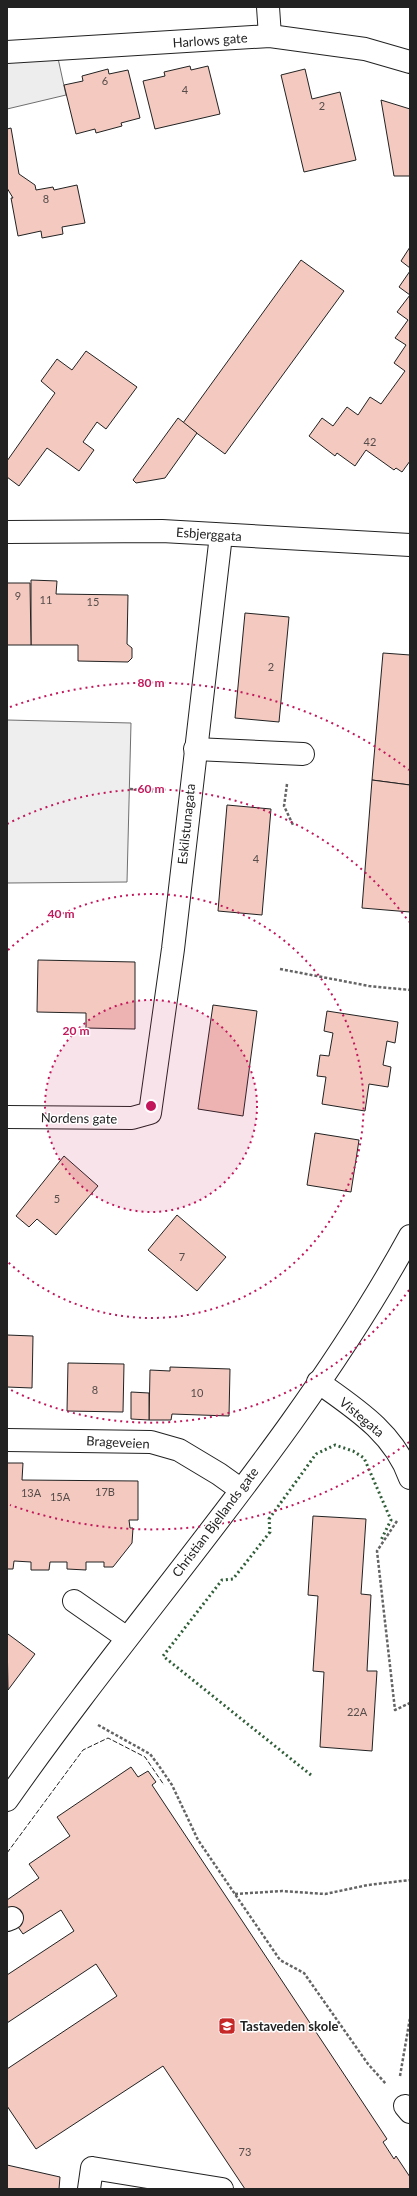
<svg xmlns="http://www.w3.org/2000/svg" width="417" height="2196" font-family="Lato,sans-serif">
<rect width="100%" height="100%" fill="#fff"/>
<path fill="#eee" stroke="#6f6f6f" d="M7,720L131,723L127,882L7,883Z"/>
<path fill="#ededed" stroke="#6f6f6f" d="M56,49L66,95L7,109V52Z"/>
<g fill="#f3c9c0" stroke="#222">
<path d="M190,66L191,70L208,66L220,114L155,129L143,81L165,76L164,72Z"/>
<path d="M108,69L109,74L128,70L140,118L121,123L122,126L96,133L95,129L76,134L64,85L83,81L82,76Z"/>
<path d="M305,69L312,99L340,92L356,160L304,172L281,75Z"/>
<path d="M381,100L410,109V176H394Z"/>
<path d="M11,128L19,174L35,185L36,190L53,187L54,190L77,185L85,223L62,227L63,234L42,238L41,231L18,236L11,198H13L7,188V129Z"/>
<path d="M410,247V268L401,261Z"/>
<path d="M301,260L344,291L225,454L183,423Z"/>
<path d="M410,271V461L402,472L396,468L394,470L366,450L355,466L337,453L335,456L309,436L322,418L333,426L347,407L358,415L370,397L381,404L405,371L394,363L406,345L395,338L408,320L397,312L410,295L399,287Z"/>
<path d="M86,351L137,387L106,429L97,422L83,442L94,450L79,471L47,448L19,486L7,477V461L55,393L41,381L57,359L72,370Z"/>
<path d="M178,418L197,433L165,478L136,483L133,480Z"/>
<path d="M31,580L57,581L56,594L128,595L127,644L132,648V658L128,662L78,661V645H31Z"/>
<path d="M7,583H30L31,645H7Z"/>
<path d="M245,613L289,617L279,722L235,718Z"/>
<path d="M383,653L410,655V785L372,780Z"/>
<path d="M372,780L410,785V912L362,908Z"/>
<path d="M227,805L271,809L262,915L218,911Z"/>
<path d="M38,960L135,962V1029L86,1028V1013L37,1012Z"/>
<path d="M213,1005L257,1011L243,1116L198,1109Z"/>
<path d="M327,1011L398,1022L395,1043L387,1041L383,1065L391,1067L388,1087L369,1084L365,1111L322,1104L326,1077L317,1076L320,1055L329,1056L333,1033L324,1031Z"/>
<path d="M315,1133L359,1140L351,1192L307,1185Z"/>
<path d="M64,1156L98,1186L56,1235L37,1219L29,1227L16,1216Z"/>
<path d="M177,1215L226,1257L197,1291L148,1250Z"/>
<path d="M7,1335L33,1336L32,1388L7,1387Z"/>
<path d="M68,1363L124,1364L123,1412L67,1411Z"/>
<path d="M170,1367L230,1369L229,1416L172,1414L171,1420H149L150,1370L170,1371Z"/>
<path d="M131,1392L149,1393V1420L131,1419Z"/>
<path d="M7,1463H23L22,1480L138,1481V1520H129L130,1528H133L132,1543L113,1567H104V1562H86V1570L67,1569V1562H50L49,1570H31V1562L14,1561L13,1569H7Z"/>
<path d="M313,1516L366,1519L361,1594L371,1595L367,1671H377L372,1751L320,1747L324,1672L313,1671L318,1596L308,1595Z"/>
<path d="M8,1634L35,1654L8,1690L7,1635Z"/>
<path d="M131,1767L138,1777L148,1771L156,1782L152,1785L387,2139L383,2142L394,2159L396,2156L410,2177V2189H245L163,2066L36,2149L7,2106V2069L117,1996L96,1964L7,2023V1975L74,1931L61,1910L23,1934L7,1911V1900L39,1878L29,1864L70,1836L57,1817Z"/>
<path d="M7,2165L60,2177L59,2189H7Z"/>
</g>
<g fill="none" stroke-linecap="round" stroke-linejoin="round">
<g stroke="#222" stroke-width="24">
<g id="minor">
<path d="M268,7L270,36"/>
<path d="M7,52L270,36L365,49L410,62"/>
<path d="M7,532L162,531L410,545"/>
<path d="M195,749L303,754"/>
<path d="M7,1117L132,1118L150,1113L173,949L221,535"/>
<path d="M318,1382C356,1409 394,1433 410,1478"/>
<path d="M7,1440L151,1442L179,1450L219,1474L240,1489"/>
<path d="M74,1601L127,1638"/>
<path d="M7,1800C139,1611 299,1439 410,1236"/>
<path d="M7,1920L12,1918"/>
<path d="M405,2106L410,2112"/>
<path d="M89,2189L92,2168L222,2189"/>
</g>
</g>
<g stroke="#646464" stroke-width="2.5" stroke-dasharray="3 2" stroke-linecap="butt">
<path d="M287,784L284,806L293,825"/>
<path d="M130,789L161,792"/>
<path d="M280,969L369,986L410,990"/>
<path d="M397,1521L377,1551L395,1710L410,1703"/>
<path d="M98,1725L150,1754L159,1766L172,1785L198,1840L280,1960L304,1973L368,2064L386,2084"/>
<path d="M235,1894L282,1891L325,1894L368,1885L410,1880"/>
<path d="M400,2076L410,2018"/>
</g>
<use href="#minor" stroke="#fff" stroke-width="22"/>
<path stroke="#2f5e38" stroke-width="3" stroke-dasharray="2 3" stroke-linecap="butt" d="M311,1775L163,1656L222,1580L233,1579L270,1532L269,1519L316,1454L335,1445L353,1451L364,1458L391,1520L381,1540"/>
<path stroke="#222" stroke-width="1" stroke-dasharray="5 2" stroke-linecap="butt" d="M7,1853L83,1750L108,1738L145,1757L164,1785"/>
</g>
<circle cx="151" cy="1106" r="106" fill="#c2185b" fill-opacity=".12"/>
<g fill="none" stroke="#c2185b" stroke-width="2" stroke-dasharray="2 4">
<circle cx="151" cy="1106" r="106"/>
<path d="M8 950A212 212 0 1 1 8 1262"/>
<path d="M409 1290A317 317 0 0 1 7 1388M7 824A317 317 0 0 1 409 922"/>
<path d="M409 1442A423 423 0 0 1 10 1505M10 707A423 423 0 0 1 409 770"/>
</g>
<defs>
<g id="school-square" transform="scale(0.9)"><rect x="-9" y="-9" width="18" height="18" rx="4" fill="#c62828" stroke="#fff"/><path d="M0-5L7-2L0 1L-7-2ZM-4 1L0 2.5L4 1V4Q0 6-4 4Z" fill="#fff"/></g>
</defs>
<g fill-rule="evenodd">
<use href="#school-square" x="227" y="2026"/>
</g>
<g text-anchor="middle" stroke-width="3" stroke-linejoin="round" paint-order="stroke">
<g font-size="11" fill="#564c4a">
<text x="105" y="85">6</text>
<text x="185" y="94">4</text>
<text x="322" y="110">2</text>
<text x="46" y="203">8</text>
<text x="370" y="446">42</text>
<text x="18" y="600">9</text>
<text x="46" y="604">11</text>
<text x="93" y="606">15</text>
<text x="271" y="671">2</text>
<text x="256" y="863">4</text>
<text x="57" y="1203">5</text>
<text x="182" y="1261">7</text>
<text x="95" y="1394">8</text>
<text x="197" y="1397">10</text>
<text x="105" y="1496">17B</text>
<text x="31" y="1497">13A</text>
<text x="60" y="1501">15A</text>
<text x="357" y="1716">22A</text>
<text x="245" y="2156">73</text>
</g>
<g font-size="13" fill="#222" stroke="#fff">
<text transform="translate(210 40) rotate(-4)" y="5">Harlows gate</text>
<text transform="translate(209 534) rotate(4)" y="5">Esbjerggata</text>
<text transform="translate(186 824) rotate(-84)" y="5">Eskilstunagata</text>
<text transform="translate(79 1118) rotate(1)" y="5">Nordens gate</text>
<text transform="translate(362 1417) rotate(40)" y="5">Vistegata</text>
<text transform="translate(118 1442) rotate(3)" y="5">Brageveien</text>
<text transform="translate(215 1522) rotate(-53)" y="5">Christian Bjellands gate</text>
</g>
<g font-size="13" font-weight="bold" fill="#222" stroke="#fff" text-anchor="start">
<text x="240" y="2031">Tastaveden skole</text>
</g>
</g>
<circle cx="151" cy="1106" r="6" fill="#c2185b" stroke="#fff" stroke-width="2"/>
<g font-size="12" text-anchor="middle" font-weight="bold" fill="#c2185b" stroke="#fff" stroke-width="3" stroke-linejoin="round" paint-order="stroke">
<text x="151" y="687">80 m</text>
<text x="151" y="793">60 m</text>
<text x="61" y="918">40 m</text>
<text x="76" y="1035">20 m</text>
</g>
<rect width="417" height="2196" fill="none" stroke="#222222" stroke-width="16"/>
</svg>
